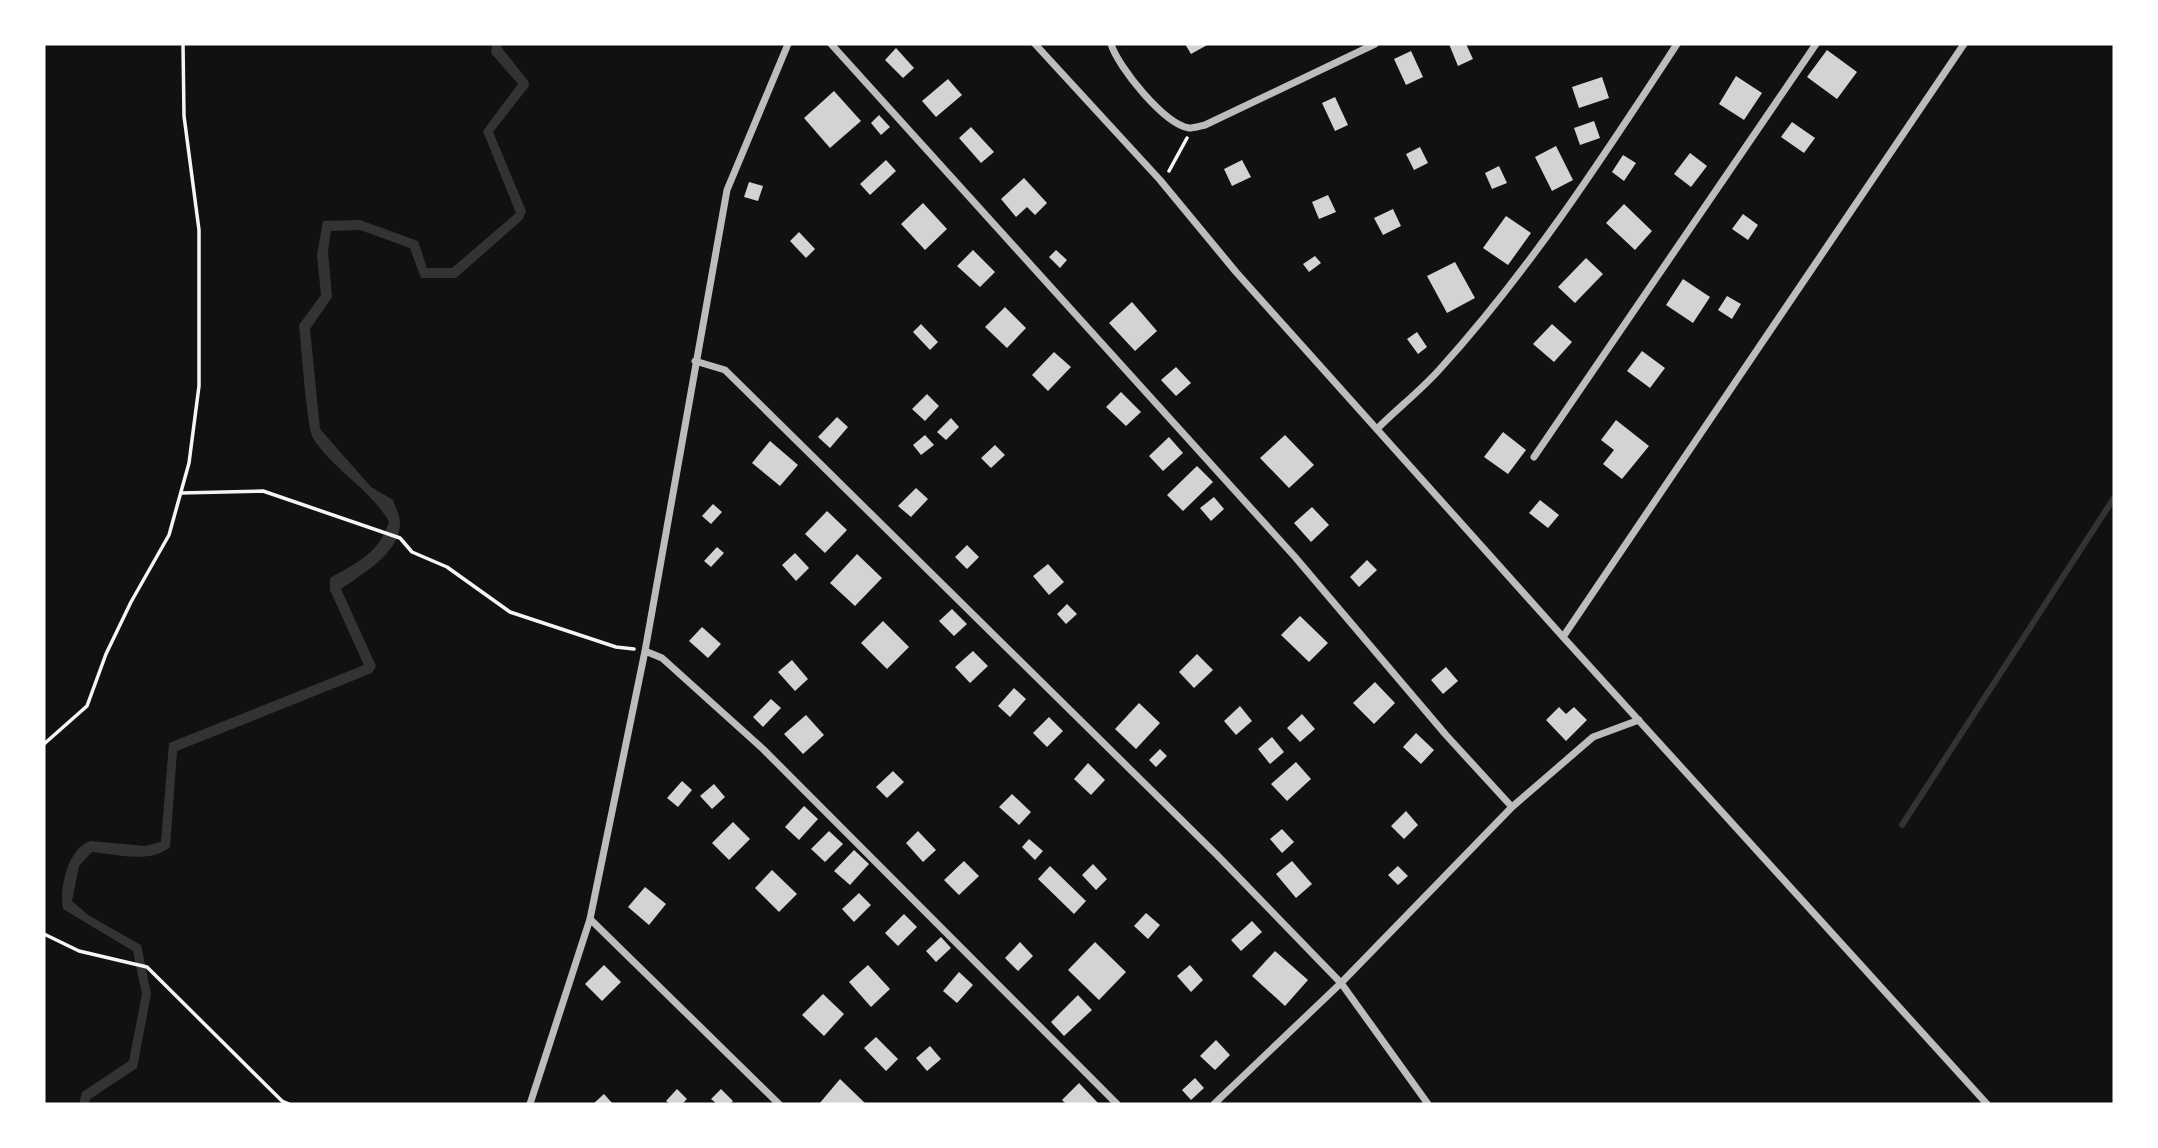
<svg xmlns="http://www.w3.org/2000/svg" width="2158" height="1148" viewBox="0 0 2158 1148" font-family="'Noto Sans',sans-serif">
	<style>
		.water { fill: #333 }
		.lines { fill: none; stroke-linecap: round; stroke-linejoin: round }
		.stream { stroke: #333; stroke-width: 6 }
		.building { fill: #d3d3d3 }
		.path { stroke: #f5f5f5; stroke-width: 3.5 }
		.minor { stroke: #bcbcbc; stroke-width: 7 }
	</style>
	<rect width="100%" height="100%" fill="#111"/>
	<path class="water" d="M492 44H502L501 47 528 81 529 86 493 132 526 211 523 219 456 278H421L410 248 360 230 331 231 328 251 332 297 310 329 320 429 371 487 393 500C395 506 399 514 400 521 401 553 363 573 341 589L376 666 372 673 177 751 170 847C151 864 115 854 92 852L79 866 72 901 88 915 141 945 151 994 137 1068 90 1099 89 1104H79L82 1092 129 1061 142 994 133 951 63 909C59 889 68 847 91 841L145 846 161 842 169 743 364 665 330 590V578C357 563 379 553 389 522 372 490 332 469 313 438 307 428 301 343 299 325L321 295 317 255 323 221 360 220 418 241 427 268H452L516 213 483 131 518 84 491 53Z"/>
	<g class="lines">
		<path class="stream" d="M1902 825 2114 498"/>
	</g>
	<path class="building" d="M1185 44H1209L1191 54Z
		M1449 44H1466L1473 59 1458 66Z
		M896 48 914 68 903 78 885 60Z
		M1827 50 1857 72 1837 99 1807 77Z
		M1411 51 1423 77 1406 85 1394 59Z
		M1736 76 1762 93 1744 120 1719 104Z
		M1602 77 1609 98 1579 108 1572 87Z
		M948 79 962 95 936 117 922 101Z
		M834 91 861 121 830 148 804 118Z
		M1335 97 1348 125 1335 131 1322 103Z
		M879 115 890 127 881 135 871 123Z
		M1594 121 1600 138 1580 145 1574 128Z
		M1792 122 1815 138 1804 153 1781 137Z
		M971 127 994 152 981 163 959 138Z
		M1556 146 1573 180 1552 191 1535 157Z
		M1420 147 1428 163 1414 170 1406 154Z
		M1690 153 1707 166 1691 187 1674 174Z
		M1623 155 1636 163 1624 181 1612 172Z
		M886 160 896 171 870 195 860 184Z
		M1242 160 1251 177 1232 186 1224 169Z
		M1499 166 1507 183 1492 189 1485 173Z
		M1024 178 1047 203 1035 215 1027 207 1016 217 1001 199Z
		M749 182 763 186 758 201 744 197Z
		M1328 195 1336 212 1319 219 1312 202Z
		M923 203 947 229 925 250 901 224Z
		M1624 204 1652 231 1635 250 1606 223Z
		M1393 209 1401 226 1383 235 1374 218Z
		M1743 214 1758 225 1748 240 1732 229Z
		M1506 216 1531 233 1508 265 1483 248Z
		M799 232 815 249 806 258 790 241Z
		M973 250 995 272 980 287 957 266Z
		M1056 250 1067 260 1060 268 1049 257Z
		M1315 256 1321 263 1309 272 1303 264Z
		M1586 258 1603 274 1575 303 1558 287Z
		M1455 262 1475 298 1447 313 1427 276Z
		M1683 279 1710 297 1693 323 1666 305Z
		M1727 296 1741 304 1732 319 1718 310Z
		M1132 302 1157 331 1135 351 1109 323Z
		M1005 307 1026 328 1007 348 985 327Z
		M921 324 938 342 930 350 913 332Z
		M1552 324 1572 342 1554 362 1533 344Z
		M1417 332 1427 347 1418 354 1407 339Z
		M1642 351 1665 368 1650 388 1627 371Z
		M1054 352 1071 367 1048 391 1032 375Z
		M1176 367 1191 383 1176 396 1161 380Z
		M1121 392 1141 412 1126 426 1106 407Z
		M927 394 939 406 925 421 912 409Z
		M837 417 848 427 830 448 818 437Z
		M951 418 959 427 946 440 937 432Z
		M1616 420 1649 446 1622 479 1603 464 1614 450 1601 440Z
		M1503 432 1526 450 1508 474 1484 457Z
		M925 435 934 445 921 455 913 445Z
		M1285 435 1314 465 1289 488 1260 458Z
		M1169 437 1183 453 1163 471 1149 456Z
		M770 441 798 465 780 486 752 463Z
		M995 445 1005 455 991 468 981 458Z
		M1197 466 1213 482 1183 511 1167 495Z
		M916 488 928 499 911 517 898 506Z
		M1214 497 1224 509 1211 521 1200 508Z
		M1540 500 1559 515 1548 528 1529 513Z
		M713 504 722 512 711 524 702 516Z
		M1312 507 1329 525 1311 542 1294 523Z
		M827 511 847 530 825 553 805 534Z
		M967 545 979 557 967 569 955 557Z
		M717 547 724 553 711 567 704 561Z
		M795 553 809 568 796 581 782 565Z
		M857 554 882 578 855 606 830 583Z
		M1367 560 1377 570 1359 587 1350 577Z
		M1048 564 1064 582 1049 595 1033 576Z
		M1067 604 1077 614 1066 624 1057 614Z
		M952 609 967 624 954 636 939 621Z
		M1300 616 1328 643 1309 662 1281 635Z
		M883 621 909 647 887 669 861 643Z
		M702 627 721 644 708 658 689 641Z
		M973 651 988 666 970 683 955 667Z
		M1197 654 1213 670 1194 688 1179 672Z
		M792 660 808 679 795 691 778 672Z
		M1446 667 1458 681 1443 694 1431 680Z
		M1375 682 1395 703 1374 724 1353 703Z
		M1014 688 1026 699 1010 717 998 706Z
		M771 699 781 708 763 727 753 717Z
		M1139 703 1160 723 1136 749 1115 729Z
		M1240 706 1252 721 1236 735 1224 721Z
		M1559 707 1566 714 1574 707 1587 720 1566 741 1546 720Z
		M1302 714 1315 729 1300 742 1287 728Z
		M806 715 824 735 803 754 784 734Z
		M1049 717 1063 731 1047 747 1033 733Z
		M1416 733 1434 750 1421 764 1403 747Z
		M1272 737 1284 752 1270 764 1258 749Z
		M1160 749 1167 756 1156 767 1149 760Z
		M1296 762 1311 779 1287 801 1271 784Z
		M1088 763 1105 780 1091 795 1074 779Z
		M893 771 904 782 887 798 876 787Z
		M682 781 692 790 678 807 667 798Z
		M714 784 725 797 712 809 700 796Z
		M1012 794 1031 812 1019 825 999 807Z
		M804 806 818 819 799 840 785 827Z
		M1406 811 1418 825 1404 839 1391 826Z
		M733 822 750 839 729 860 712 843Z
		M1282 829 1294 842 1282 853 1270 839Z
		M829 831 843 844 825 862 811 849Z
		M918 831 936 850 923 862 906 843Z
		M1029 839 1043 851 1035 860 1022 847Z
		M854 850 869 864 850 885 834 871Z
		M964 861 979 876 959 895 944 880Z
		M1292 861 1312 884 1296 898 1276 874Z
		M1093 864 1107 879 1096 890 1082 875Z
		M1050 866 1086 901 1074 914 1038 879Z
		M1398 866 1408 876 1398 885 1388 875Z
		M772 870 797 894 779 912 755 888Z
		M645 887 666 904 649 925 628 907Z
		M859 893 871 905 854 922 842 909Z
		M1146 913 1160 925 1148 939 1134 926Z
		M904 914 917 927 898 946 885 933Z
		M1252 921 1262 932 1241 951 1231 940Z
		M941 937 951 948 936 962 926 951Z
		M1020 942 1033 956 1018 971 1005 958Z
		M1095 942 1126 972 1099 1000 1068 970Z
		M1275 951 1308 980 1285 1006 1252 976Z
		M604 965 621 982 602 1001 585 984Z
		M868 965 890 989 871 1007 849 982Z
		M1190 965 1203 980 1191 992 1177 976Z
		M959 972 973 985 957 1003 943 991Z
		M823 994 844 1014 824 1036 802 1015Z
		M1078 995 1092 1010 1064 1036 1051 1022Z
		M876 1037 898 1059 886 1071 864 1048Z
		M1216 1040 1230 1055 1215 1070 1200 1056Z
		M930 1046 941 1059 927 1071 916 1058Z
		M1195 1078 1204 1088 1191 1100 1182 1090Z
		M840 1079 866 1104H819Z
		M1079 1083 1098 1103 1097 1104H1066L1062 1100Z
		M677 1089 687 1099 682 1104H670L666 1101Z
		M721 1089 733 1101 730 1104H717L711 1099Z
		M604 1094 613 1104H593Z"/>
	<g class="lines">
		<path class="path" d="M1169 171 1187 138
			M181 493 263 491 400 538 412 552 447 567 510 612 616 647 634 649
			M44 744 87 706 106 654 131 602 169 535 189 463 199 386V230L184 116 183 44
			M44 934 79 951 147 967 282 1101 289 1104"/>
		<path class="minor" d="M831 44 1295 557 1446 735 1512 807
			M1035 44 1160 180 1236 272 1563 637 1987 1104
			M1111 44C1118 67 1164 124 1189 128 1194 128 1200 126 1205 125L1375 44
			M695 361 725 370 1217 855 1341 983 1428 1104
			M1377 429C1397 409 1420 391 1439 370 1530 270 1603 157 1677 44
			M1534 457 1816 44
			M1563 637 1964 44
			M645 651 662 658 763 749 1117 1104
			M590 919 779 1104
			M530 1104 590 919 645 651 727 190 788 44
			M1214 1104 1341 983 1512 807 1593 737 1639 720"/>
	</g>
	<rect width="2158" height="1148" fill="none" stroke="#ffffff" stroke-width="91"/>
</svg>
